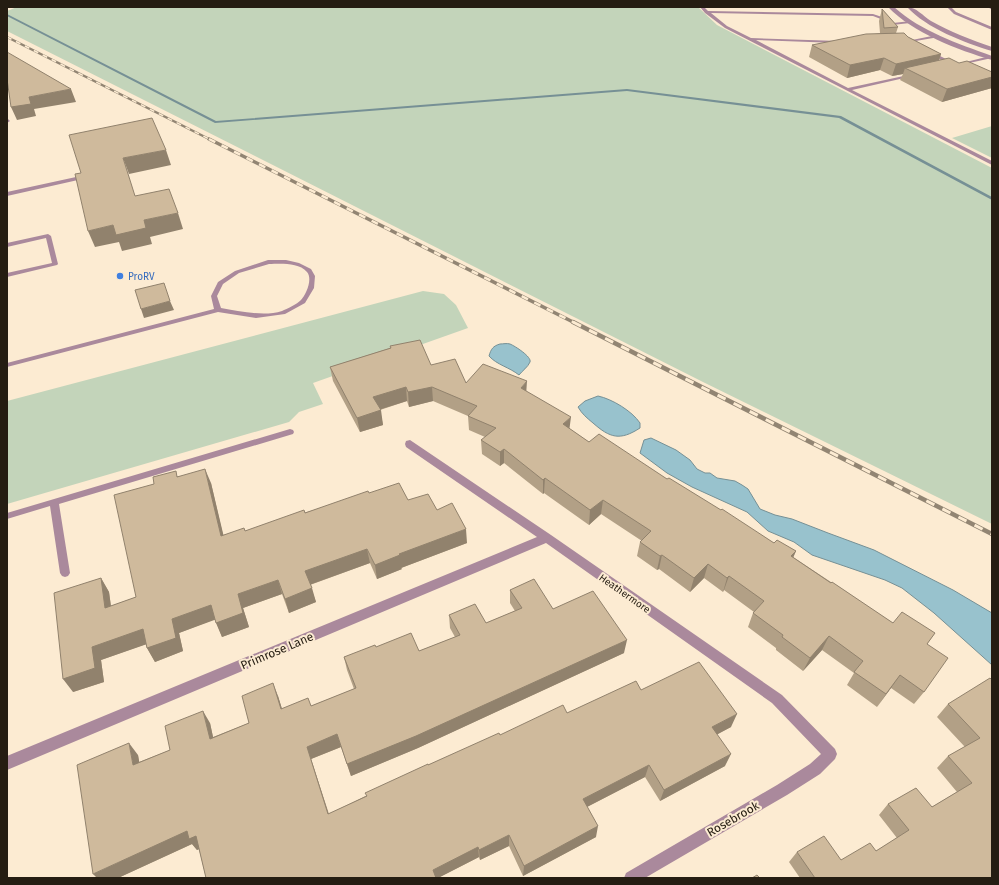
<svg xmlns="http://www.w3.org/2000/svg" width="999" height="885" viewBox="0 0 999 885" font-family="'Fira Sans',sans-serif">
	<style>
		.green { fill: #c3d4ba }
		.water { fill: #98c2cd; stroke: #769095 }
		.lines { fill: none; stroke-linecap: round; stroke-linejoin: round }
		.stream { fill: #769095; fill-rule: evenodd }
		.service { fill: #aa899c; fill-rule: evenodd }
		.minor { fill: #aa899c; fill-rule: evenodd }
		.rail-far2-casing { stroke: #928573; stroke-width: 2.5 }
		.rail-far1-casing { stroke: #928573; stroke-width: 3.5 }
		.rail-casing { stroke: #928573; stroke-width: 4.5 }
		.rail-far2 { stroke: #fcebd2; stroke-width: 1.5; stroke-dasharray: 5; stroke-linecap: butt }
		.rail-far1 { stroke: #fcebd2; stroke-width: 2.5; stroke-dasharray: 7; stroke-linecap: butt }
		.rail { stroke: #fcebd2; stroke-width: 3; stroke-dasharray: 9; stroke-linecap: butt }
		.wall { fill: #b2a086 }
		.shaded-wall { fill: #91826d }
		.building { fill: #cfba9c; stroke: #91826d }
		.shop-dot { fill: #3f7fe0; stroke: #fcebd2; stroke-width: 1.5 }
		.labels { text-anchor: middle; stroke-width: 4; stroke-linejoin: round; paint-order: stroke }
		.shop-label { font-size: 10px; fill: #366cbe; stroke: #fcebd2; text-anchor: start }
		.street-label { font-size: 10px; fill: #251d12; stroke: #fcebd2 }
		.near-street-label { font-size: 12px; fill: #251d12; stroke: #fcebd2 }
	</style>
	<rect width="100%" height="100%" fill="#fcebd2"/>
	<path class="green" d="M17 7H698L717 25 992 168V524L703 382 7 31V11Z
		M992 126V158L952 138Z
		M423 291 444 294 456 305 468 328 313 383 323 404 299 412 289 422 7 504V401Z"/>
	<path class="water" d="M500 344C503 344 507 343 510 344 515 346 532 357 530 362 528 367 522 371 519 375 509 367 497 365 489 356 491 349 493 346 500 344Z
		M598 396C612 399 632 411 640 423V428C620 441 610 438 593 423 587 418 582 414 578 407L585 401Z
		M651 438 676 450 690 460 697 469 705 473H710L717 478 735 481 742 485 748 489 760 509 775 515 792 519 828 533 874 550 953 590 992 613V665L934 613 902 588 885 580 812 555 794 542 768 531 747 512 692 487 667 473 640 453 644 440Z"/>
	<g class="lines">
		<path class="stream" d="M7 14 216 121 627 89 841 116 992 197V200L839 118 627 91 215 123 7 16Z"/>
		<path class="service" d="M700 7H704L708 11 873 14 888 19 893 23 911 21 912 22 910 23 892 25 886 21 873 16 711 13 727 26 751 38 839 41V42L837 43 756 40 848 88 913 74V76L852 90 992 161V165L725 28 705 13Z
			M947 7H951L956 12 992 27V30L954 14Z
			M988 7H992V10Z
			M937 35 939 36V37L904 43 902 42Z
			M928 52H932L956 64 952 65 928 54Z
			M990 56H992V58L960 65 958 64Z
			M7 118 10 121 7 123Z
			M76 177 79 179 78 180 7 196V192Z
			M48 234 51 236 58 264 57 265 7 277V273L52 263 46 238 7 247V243Z
			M286 260 299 263 311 269 315 276 314 288 305 303 285 314 256 318 218 312 7 367V363L214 309 211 296 218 282 235 271 268 260ZM269 264C280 264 298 262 307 272 313 279 306 295 301 300 297 304 287 309 282 311 264 317 239 311 221 308L217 296 223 284 239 273Z
			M290 429 293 430 294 432 293 434 59 504 70 573 68 576 65 577 62 576 60 573 50 506 7 519V513Z"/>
		<path class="minor" d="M888 7H894C922 32 957 43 992 56V60C958 50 913 33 888 7Z
			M907 7C916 7 923 16 931 21 951 32 971 40 992 47V51C965 43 926 28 907 7Z
			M410 440 551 535 782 695 835 749 837 754 835 759 820 774 787 795 645 878H624L626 873 777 785 810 764 821 754 772 703 546 543 7 770V756L537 537 406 447 405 444 406 441Z"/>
		<defs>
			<path id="rail-far2" d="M7 37 211 140"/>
			<path id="rail-far1" d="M209 139 575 323"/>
			<path id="rail" d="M573 322 992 534"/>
		</defs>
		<use href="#rail-far2" class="rail-far2-casing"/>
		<use href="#rail-far1" class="rail-far1-casing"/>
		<use href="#rail" class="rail-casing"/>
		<use href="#rail-far2" class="rail-far2"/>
		<use href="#rail-far1" class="rail-far1"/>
		<use href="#rail" class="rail"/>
	</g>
	<path class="wall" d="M882 9 898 27 896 33 908 37 941 54 939 60 959 63 992 72V88L942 102 900 80 903 74 892 76 880 70 847 78 809 57 812 45 880 33 879 21Z
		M390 346 431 365 466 383 526 392 570 429 589 442 667 479 774 543 796 551 793 557 893 623 935 633 927 644 924 692 914 704 891 688 877 707 847 685 854 673 822 650 803 671 776 650V648L748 627 753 613 754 612 724 590 723 592 704 578 690 592 659 569 657 570 637 556 640 542 642 541 601 514 589 525 544 493 543 494 504 463 500 466 482 454 481 440 485 437 469 430 468 416 433 401 409 407 407 401 380 410 383 425 360 432 333 381 330 367 390 348Z
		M178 476 211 483 223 535 245 531 369 493 408 500 437 510 467 543 401 568 402 569 377 579 370 563 310 585 316 602 289 613 282 594 243 608 249 627 222 637 215 619 179 633 183 651 155 662 147 648 146 644 101 660 104 682 73 692 101 578 109 592 111 606 136 597 154 484Z
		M510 590 553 609 624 653 418 748 351 776 341 747 311 759 329 814 428 765 500 735 567 713 641 690 731 727 717 734 725 766 660 801 645 777 587 807 596 837 523 876 509 846 480 860 479 857 438 878H206L199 849 197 850 192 844 118 878 138 755 139 762 170 750 210 723 213 737 249 723 278 696 282 709 311 706 354 689 347 670 344 657 376 647 419 651 455 637 450 628 449 615 486 623 515 611 510 603Z
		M992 680V878H800L789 862 797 852 841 860 876 851 897 838 879 815 888 804 932 807 957 792 937 768 948 756 965 747 937 717 948 704Z"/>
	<path class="shaded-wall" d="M941 54 937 66 905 68 903 74 892 76 896 64Z
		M884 58 880 70 847 78 850 65Z
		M992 77V88L942 102 947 89Z
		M71 89 76 102 34 109 36 116 17 120 11 107 29 97Z
		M166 150 171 165 129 174 123 158Z
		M178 213 183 229 150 237 152 244 122 251 119 242 95 247 88 231 113 225 144 220Z
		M170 301 174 310 144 318 141 309Z
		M527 381 526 396 521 388Z
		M406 387 407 401 375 411 373 397Z
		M432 387 433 401 409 407 408 392Z
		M381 410 383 425 360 432 357 418Z
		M571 417 569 432 563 424Z
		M504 449V463L500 466V452Z
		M205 469 211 483 227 550 221 536Z
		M545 478 544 493 543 494V480Z
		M603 500 601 514 589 525 590 510Z
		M466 529 467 543 401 568 402 569 377 579 375 565 399 554Z
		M367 549 370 563 309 585 305 571Z
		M796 551 790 565 791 556Z
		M662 555 659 569 657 570 660 556Z
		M708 564 704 578 690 592 694 578Z
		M729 576 724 590 723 592 727 578Z
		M101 578 109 592 113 622 105 608Z
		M278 580 282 594 243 608 249 627 222 637 216 623 238 594Z
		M312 588 316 602 289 613 285 599Z
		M211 605 217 619 179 633 183 651 155 662 147 648 172 619Z
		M143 629 150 643 101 660 104 682 73 692 63 679 92 647Z
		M829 636 822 650 803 671 810 658Z
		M627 640 624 653 418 748 351 776 347 764Z
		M900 675 891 688 877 707 886 694Z
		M273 683 278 696 286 722 281 709Z
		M203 711 210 723 216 751 210 739Z
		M737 714 731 727 707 740 712 727Z
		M337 734 341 747 311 759 332 825 328 814 307 747Z
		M129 743 138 755 142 777 133 765Z
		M731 754 725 766 660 801 664 790Z
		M649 765 645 777 581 810 583 799Z
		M598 826 596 837 523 876 524 866Z
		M187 831 196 836 204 847 197 850 192 844 118 878H97L93 874Z
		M509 835V846L480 860 479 850Z
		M478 847 479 857 438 878H434L433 870Z"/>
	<path class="building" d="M882 9 898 27 884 28Z
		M904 33 908 37 941 54 896 64 884 58 850 65 812 45 866 34Z
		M7 52 71 89 29 97 31 104 11 107 7 79Z
		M949 58 959 63 967 61 992 72V77L947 89 905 68Z
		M152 118 166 150 123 158 135 196 169 189 178 213 144 220 146 228 116 235 113 225 88 231 75 174 81 173 69 135Z
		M164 283 170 301 141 309 135 290Z
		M420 340 431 365 455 359 466 383 483 364 527 381 521 388 571 417 563 424 589 442 599 434 667 479 669 478 721 510 722 509 774 543 777 540 796 551 791 556 831 583 832 582 893 623 902 612 935 633 927 644 948 658 924 692 900 675 886 694 854 672 863 661 829 636 810 658 782 637 783 635 753 613 764 601 729 576 727 578 708 564 694 578 662 555 660 556 640 542 651 531 603 500 590 510 545 478 543 480 504 449 500 452 481 440 496 428 468 416 477 406 432 387 408 392 406 387 373 397 381 410 357 418 330 367 391 348 390 346Z
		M205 469 221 536 244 528 245 531 304 510 305 513 368 491 369 493 399 483 408 500 428 494 437 510 452 503 466 529 399 554 400 555 375 565 367 549 305 571 312 588 285 599 278 580 238 594 243 613 216 623 211 605 172 619 176 638 147 648 143 629 92 647 95 668 63 679 54 593 101 578 105 608 136 597 114 495 154 484 153 477 176 471 177 477Z
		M534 579 553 609 593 591 627 640 416 736 347 764 337 734 307 747 328 814 367 796 365 793 428 764V765L499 733 500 735 563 705 567 713 636 681 641 690 699 662 737 714 712 727 731 754 664 790 649 765 583 799 598 826 524 866 509 835 479 850 478 847 433 870 436 878H206L196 836 189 839 187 831 93 874 77 765 129 743 133 765 170 750 165 726 203 711 210 739 249 723 242 696 273 683 281 709 308 698 311 706 356 688 344 657 375 645 376 647 411 633 419 651 460 635 449 615 475 604 486 623 522 608 510 590Z
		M990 678 992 680V878H815L797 852 824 836 841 860 870 843 876 851 909 830 888 804 916 788 932 807 972 783 948 756 980 738 948 704Z
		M757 875 760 878H752Z"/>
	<circle class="shop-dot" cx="120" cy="276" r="4"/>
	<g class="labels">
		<g class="shop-label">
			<text x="128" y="280">ProRV</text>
		</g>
		<g class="street-label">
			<text transform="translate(625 593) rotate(35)" y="4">Heathermore</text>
		</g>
		<g class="near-street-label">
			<text transform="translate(277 651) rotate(-23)" y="4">Primrose Lane</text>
			<text transform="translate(733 819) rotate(-30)" y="4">Rosebrook</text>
		</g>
	</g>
	<rect width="999" height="885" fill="none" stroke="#251d12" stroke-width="16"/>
</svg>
